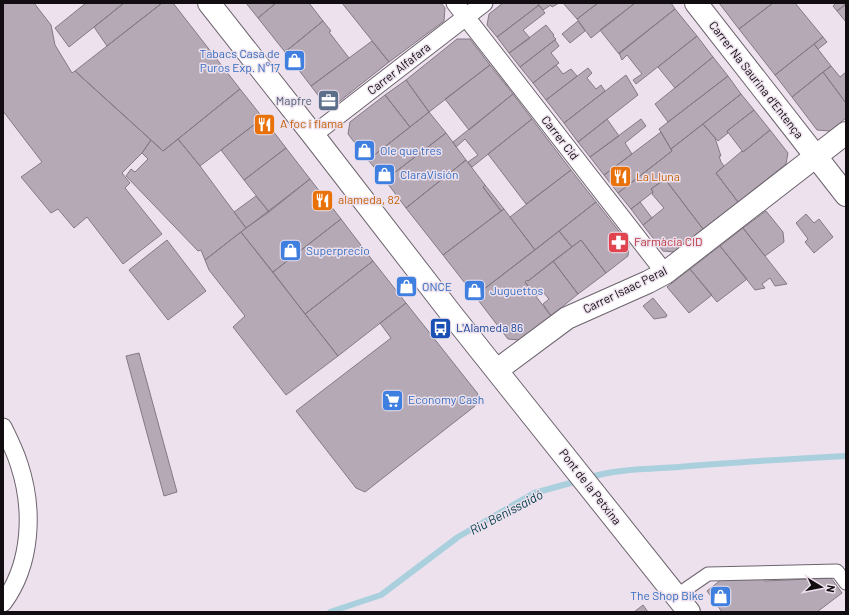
<svg xmlns="http://www.w3.org/2000/svg" width="849" height="615" viewBox="0 0 849 615" font-family="Barlow,sans-serif">
	<style>
		.lines { fill: none; stroke-linecap: round; stroke-linejoin: round }
		.stream { stroke: #aad0dd; stroke-width: 6 }
		.building { fill: #b4a9b5; stroke: #847a84 }
		.pedestrian-casing { stroke: #6d646e; stroke-width: 15 }
		.minor-casing { stroke: #6d646e; stroke-width: 19 }
		.tertiary-casing { stroke: #6d646e; stroke-width: 24 }
		.primary-casing { stroke: #6d646e; stroke-width: 24 }
		.pedestrian { stroke: #fff; stroke-width: 13 }
		.minor { stroke: #fff; stroke-width: 17 }
		.tertiary { stroke: #fff; stroke-width: 22 }
		.primary { stroke: #fff; stroke-width: 22 }
		.labels { text-anchor: middle; stroke-width: 3; stroke-linejoin: round; paint-order: stroke }
		.shop-label { font-size: 12px; fill: #366cbe; stroke: #ece1ed; text-anchor: start }
		.street-label { font-size: 12px; fill: #110d11; stroke: #ece1ed }
		.service-label { font-size: 12px; fill: #4e5e75; stroke: #ece1ed; text-anchor: end }
		.food-label { font-size: 12px; fill: #c56008; stroke: #ece1ed; text-anchor: start }
		.health-label { font-size: 12px; fill: #be3a42; stroke: #ece1ed; text-anchor: start }
		.transit-label { font-size: 12px; fill: #164399; stroke: #ece1ed; text-anchor: start }
		.water-label { font-size: 13px; font-style: italic; fill: #033c4b; stroke: #ece1ed }
	</style>
	<rect width="100%" height="100%" fill="#ece1ed"/>
	<g class="lines">
		<path class="stream" d="M587 478C616 469 648 469 678 467 734 462 790 459 846 456
			M330 612 381 595 458 537 534 493 578 481"/>
	</g>
	<path class="building" d="M3 3H34L51 25 55 45 72 73 75 71 151 140 142 153 122 173 130 183 125 188 162 234 123 264 87 217 74 228 58 209 51 213 21 177 42 162 3 111Z
		M86 3H124L69 47 55 28Z
		M124 3H162L107 46 94 27Z
		M162 3H173L240 89 163 151 75 71Z
		M246 3H276L258 18Z
		M276 3H309L323 21 285 52 258 18Z
		M342 3H441L445 8 444 21 389 62Z
		M503 3H537L539 5 497 37 487 25 489 14Z
		M537 3H559L552 7 551 5 543 10Z
		M563 3H598L577 19Z
		M598 3H635L591 38 577 19Z
		M635 3H671L675 9 619 54 600 30Z
		M719 3H773L739 29Z
		M773 3H795L823 37 775 75 739 29Z
		M836 3H846V4L837 11 833 6Z
		M846 4V22L837 11Z
		M539 5 545 13 523 30 530 38 509 53 497 37Z
		M675 9 697 36 636 84 633 80 642 74 627 55 622 60 619 53Z
		M323 21 331 31 329 32 349 58 311 86 285 52Z
		M578 21 585 31 570 43 562 34Z
		M546 25 554 35 553 36 556 39 520 67 509 53Z
		M697 36 713 57 675 88 658 67Z
		M823 37 827 42 818 49 814 44Z
		M457 39H470L490 65 429 112 406 80Z
		M555 40 559 46 551 53 559 63 533 83 520 67Z
		M372 41 389 62 336 104 324 103 311 86Z
		M814 44 831 66 792 97 775 75Z
		M713 57 728 76 668 122 655 104Z
		M490 65 513 94 469 130 445 99Z
		M556 65 563 74 571 69 577 76 546 100 533 83Z
		M831 66 840 77 846 72V103L823 72Z
		M588 68 592 73 587 78 596 89 601 85 605 91 564 123 546 100Z
		M823 72 846 103V118L830 131 817 130 792 97Z
		M626 75 638 95 578 142 564 123Z
		M728 76 741 94 671 149 659 129Z
		M406 80 429 112 410 127 385 95Z
		M240 89 263 118 200 166 178 139Z
		M513 94 532 119 472 167 468 162 478 155 465 139 456 147 453 142Z
		M741 94 754 110 727 131 728 133 718 141 703 124Z
		M385 95 410 127 368 160 348 134 350 122Z
		M754 110 770 130 743 152 727 131Z
		M429 112 446 133 385 180 368 160Z
		M263 118 286 148 244 180 221 150Z
		M532 119 571 170 526 204 488 154Z
		M607 119 619 136 590 157 578 142Z
		M641 119 646 126 625 143 632 154 604 175 590 157Z
		M703 124 715 138 721 156H719L721 162 724 166 716 173 738 202 703 229 665 179 651 189 653 192 631 209 618 193 672 151 671 149Z
		M770 130 788 153 786 164 738 202 716 173 742 151 743 152Z
		M661 132 672 151 618 193 604 175Z
		M446 133 466 160 406 208 385 180Z
		M178 139 200 166 246 228 205 260 201 250 198 251 126 176 131 169 135 172 148 159 142 153 151 140 163 151Z
		M286 148 310 179 269 212 244 180Z
		M466 160 485 185 483 187 501 211 443 255 406 208Z
		M571 170 596 202 535 250 510 217Z
		M310 179 341 219 273 272 241 232Z
		M665 179 703 229 674 252 663 251 643 225 664 208 652 194 653 192 651 189Z
		M485 185 504 209 501 211 483 187Z
		M256 196 269 212 246 228 234 212Z
		M596 202 629 244 628 256 606 273 581 240 572 247 559 231Z
		M640 202 652 218 643 225 631 209Z
		M504 209 535 250 475 296 443 255Z
		M766 211 783 232 784 242 765 256 743 228Z
		M806 214 814 223 819 219 833 237 814 253 805 242 808 239 796 223Z
		M341 219 373 261 305 314 273 272Z
		M743 228 787 284 775 286 770 278 762 284 765 288 755 290 720 246Z
		M559 231 572 247 528 281 527 280 525 282 551 316 520 340 508 339 475 296Z
		M241 232 338 356 286 395 233 327 245 316 209 270 205 260Z
		M167 240 206 291 168 320 129 270Z
		M581 240 606 273 578 294 553 261Z
		M720 246 747 279 717 302 690 269Z
		M373 261 406 303 338 356 305 314Z
		M553 261 578 294 551 316 543 304 549 299 543 292 537 296 525 282 527 280 528 281Z
		M690 269 712 295 689 313 667 287Z
		M653 298 667 315 666 317 654 319 643 306Z
		M406 303 478 394 475 406 365 492 356 488 296 411 391 338 380 323Z
		M139 353 177 492 164 496 126 356Z
		M763 578 765 581 831 578 842 593 817 612H722L707 591 722 579Z
		M643 605 648 612H634Z"/>
	<g class="lines">
		<defs>
			<path id="pedestrian" d="M676 596 708 574 837 571 846 583"/>
			<path id="minor" d="M455 3 665 273
				M313 135 484 3
				M3 427C9 439 15 451 19 464 34 509 32 564 3 603"/>
			<path id="tertiary" d="M497 370 567 318 648 282 665 273 846 133"/>
			<path id="primary" d="M209 3 313 135 453 316 689 612
				M696 3 846 195"/>
		</defs>
		<use href="#pedestrian" class="pedestrian-casing"/>
		<use href="#minor" class="minor-casing"/>
		<use href="#tertiary" class="tertiary-casing"/>
		<use href="#primary" class="primary-casing"/>
		<use href="#pedestrian" class="pedestrian"/>
		<use href="#minor" class="minor"/>
		<use href="#tertiary" class="tertiary"/>
		<use href="#primary" class="primary"/>
	</g>
	<defs>
		<symbol id="shop-square" viewBox="-11 -11 22 22"><rect x="-9" y="-9" width="18" height="18" rx="4" fill="#3f7fe0" stroke="#ece1ed"/><path d="M-5-2.5h2.3a2.7 3.5 0 0 1 5.4 0H5L5.5 6h-11ZM-1.5-2.5h3a1.5 2.3 0 0 0-3 0Z" fill="#fff"/></symbol>
		<symbol id="office-square" viewBox="-11 -11 22 22"><rect x="-9" y="-9" width="18" height="18" rx="4" fill="#5c6f8a" stroke="#ece1ed"/><path d="M-6-3h4V-5.5h4V-3h4V5H-6ZM-1-4.5V-3h2v-1.5ZM-6 0V1H6V0Z" fill="#fff"/></symbol>
		<symbol id="restaurant-square" viewBox="-11 -11 22 22"><rect x="-9" y="-9" width="18" height="18" rx="4" fill="#e8710a" stroke="#ece1ed"/><path d="M-5-6h1v4h1v-4h1v4h1v-4h1v5L-1.5 .5V6h-2V.5L-5-1ZM5-6V6H3V1.5H1.5Q1.5-4 5-6Z" fill="#fff"/></symbol>
		<symbol id="pharmacy-square" viewBox="-11 -11 22 22"><rect x="-9" y="-9" width="18" height="18" rx="4" fill="#e0444e" stroke="#ece1ed"/><path d="M-2-6h4v4h4v4h-4v4h-4v-4h-4v-4h4Z" fill="#fff"/></symbol>
		<symbol id="bus-square" viewBox="-11 -11 22 22"><rect x="-9" y="-9" width="18" height="18" rx="4" fill="#1a4fb4" stroke="#ece1ed"/><path d="M-5-6H5V4H4V6H2V4H-2V6H-4V4H-5ZM-3.5-4V0h7V-4ZM-3.5 1.2v1.5H-2V1.2ZM2 1.2v1.5H3.5V1.2Z" fill="#fff"/></symbol>
		<symbol id="supermarket-square" viewBox="-11 -11 22 22"><rect x="-9" y="-9" width="18" height="18" rx="4" fill="#3f7fe0" stroke="#ece1ed"/><path d="M-6-5.5h2.5l.6 2H6L4.5 2H-2.5L-4.4-4H-6ZM-1.5 3.2a1.3 1.3 0 1 0 .1 0ZM3 3.2a1.3 1.3 0 1 0 .1 0Z" fill="#fff"/></symbol>
	</defs>
	<g fill-rule="evenodd">
		<use href="#shop-square" x="282" y="48" width="25" height="25"/>
		<use href="#office-square" x="316" y="88" width="25" height="25"/>
		<use href="#restaurant-square" x="252" y="112" width="25" height="25"/>
		<use href="#shop-square" x="352" y="138" width="25" height="25"/>
		<use href="#shop-square" x="372" y="162" width="25" height="25"/>
		<use href="#restaurant-square" x="608" y="164" width="25" height="25"/>
		<use href="#restaurant-square" x="310" y="188" width="25" height="25"/>
		<use href="#pharmacy-square" x="606" y="230" width="25" height="25"/>
		<use href="#shop-square" x="278" y="238" width="25" height="25"/>
		<use href="#shop-square" x="394" y="274" width="25" height="25"/>
		<use href="#shop-square" x="462" y="278" width="25" height="25"/>
		<use href="#bus-square" x="428" y="316" width="25" height="25"/>
		<use href="#supermarket-square" x="380" y="388" width="25" height="25"/>
		<use href="#shop-square" x="708" y="584" width="25" height="25"/>
	</g>
	<g class="labels">
		<g class="shop-label">
			<text x="280" y="58" text-anchor="end">Tabacs Casa de<tspan x="280" dy="14">Puros Exp. N°17</tspan></text>
			<text x="380" y="155">Ole que tres</text>
			<text x="400" y="179">ClaraVisión</text>
			<text x="306" y="255">Superprecio</text>
			<text x="422" y="291">ONCE</text>
			<text x="490" y="295">Juguettos</text>
			<text x="408" y="404">Economy Cash</text>
			<text x="704" y="600" text-anchor="end">The Shop Bike</text>
		</g>
		<g class="street-label">
			<text transform="translate(399 69) rotate(-38)" y="4">Carrer Alfafara</text>
			<text transform="translate(756 80) rotate(52)" y="4">Carrer Na Saurina d'Entença</text>
			<text transform="translate(560 138) rotate(52)" y="4">Carrer Cid</text>
			<text transform="translate(625 290) rotate(-26)" y="4">Carrer Isaac Peral</text>
			<text transform="translate(590 487) rotate(52)" y="4">Pont de la Petxina</text>
		</g>
		<g class="service-label">
			<text x="312" y="105">Mapfre</text>
		</g>
		<g class="food-label">
			<text x="280" y="128">A foc i flama</text>
			<text x="636" y="181">La Lluna</text>
			<text x="338" y="204">alameda, 82</text>
		</g>
		<g class="health-label">
			<text x="634" y="246">Farmàcia CID</text>
		</g>
		<g class="transit-label">
			<text x="456" y="332">L'Alameda 86</text>
		</g>
		<g class="water-label">
			<text transform="translate(506 512) rotate(-28)" y="5">Riu Benissaidó</text>
		</g>
	</g>
	<rect width="849" height="615" fill="none" stroke="#110d11" stroke-width="8"/>
	<g transform="translate(821 587) rotate(100)" stroke="#ece1ed" stroke-width="3" paint-order="stroke">
	<path d="M0-3L7 15L0 10L-7 15Z" fill="#110d11"/>
	<text y="-6" font-size="11" font-weight="bold" text-anchor="middle" fill="#110d11">N</text>
	</g>
</svg>
